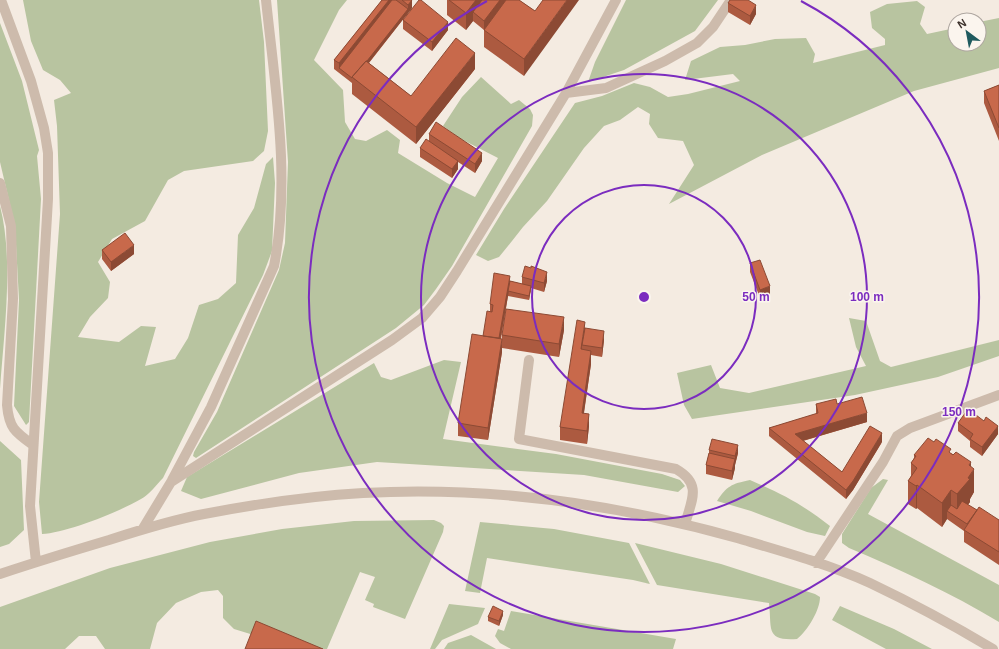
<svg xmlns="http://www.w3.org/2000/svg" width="999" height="649" viewBox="0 0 999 649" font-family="Helvetica,sans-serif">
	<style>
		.green { fill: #b8c4a0 }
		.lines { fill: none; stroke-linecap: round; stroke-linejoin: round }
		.minor { stroke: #cdbbac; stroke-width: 10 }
		.wall { fill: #ac5a40 }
		.shaded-wall { fill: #8c4a34 }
		.building { fill: #c8694b; stroke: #8c4a34 }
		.ring { fill: none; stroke: #7b2cbf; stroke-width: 2 }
		.centre { fill: #7b2cbf; stroke: #fbf5ee; stroke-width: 2 }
		.ring-label { font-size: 12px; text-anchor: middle; font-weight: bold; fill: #7b2cbf; stroke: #fbf5ee; stroke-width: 3; stroke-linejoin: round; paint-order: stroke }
	</style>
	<rect width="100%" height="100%" fill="#f4ebe1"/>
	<path class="green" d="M23 0H259L264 42 268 131 264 151 253 161 184 171 168 180 145 221 112 239 98 262 110 282 108 298 90 317 78 337 119 342 141 326 156 327 145 366 175 359 188 338 199 305 218 299 236 283 238 235 254 208 266 164 273 157 275 183 272 251 263 275 163 478C156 485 149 495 141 499 119 512 66 533 42 534L39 502 60 214 57 126 54 100 71 93 60 80 43 70 31 41Z
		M277 0H347L339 10 314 60 343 90 345 122 355 139 366 141 387 130 400 140 398 153 447 183 475 197 498 158 461 139 443 126 462 97 481 77 511 104 519 100 530 109 533 115 532 126 452 266 436 289 424 305 396 328 196 458 193 456 194 452 217 412 279 270 285 243 288 162Z
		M626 0H718L695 31 624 70 588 82 595 62Z
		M917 1 925 7 920 24 927 34 955 28V44H979V22L999 18V68L914 91 762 155 669 204 694 165 683 141 658 138 649 124 650 114 638 107 620 120 604 126 584 148 547 201 523 227 512 241 499 257 488 261 476 255 504 209 575 103 602 96 634 83 650 87 668 97 688 94 740 81 733 74 685 80 691 61 720 47 745 45 775 39 806 38 815 54 813 63 885 45V39L872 28 870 12 887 4Z
		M0 23 22 81 39 150 37 156 41 199 29 422 26 425 14 406 19 300 15 226 0 162Z
		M0 206C14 260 4 332 0 389Z
		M849 318 866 321 880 361 891 367 999 340V356L938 377 855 395 692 419 684 405 677 373 711 365 720 388 749 393 866 366 856 347Z
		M444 360 461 362 443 439 556 454 662 474 680 480 685 486 678 492 584 475 377 462 299 473 201 499 181 491 187 477 374 363 381 377 391 380Z
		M0 422V441L21 460 24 530 9 544 0 547Z
		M883 479 888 480 868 514 999 585V622C951 593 901 570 849 548L842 543V534L871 488Z
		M750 480C782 494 802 504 830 526L825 536 807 532 751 511 717 501C727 486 731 484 750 480Z
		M434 520 441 523 444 526 443 532 405 619 373 607 374 604 365 600 375 577 360 572 327 649H287L257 636 234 629 223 618V596L218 590 201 592 176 603 157 623 150 649H105L96 636H79L65 649H0V607L110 568 210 542 282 529 354 521Z
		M480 522 554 529 629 543 650 584 633 580 487 558 480 593 465 591Z
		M635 543 721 564 815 594 820 597C820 610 808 630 797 639 765 641 772 629 769 603L657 585Z
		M449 604 485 608 478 624 442 640 435 649H430Z
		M840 606 894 629 932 649H886L832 620Z
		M511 611 676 639 673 649H511L500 643 495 636 498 629 504 631Z
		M471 635 496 649H444L448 643Z"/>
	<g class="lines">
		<path class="minor" d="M1 0 31 81 44 128 48 153V199L30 506 36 562
			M566 93 606 88 665 61 697 43 713 27 731 0
			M0 183 11 226 13 299 7 405C9 428 15 432 33 445
			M529 360 519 439 676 469C702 484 692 499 685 524
			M172 480 211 407 274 266C291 179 275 87 266 0
			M142 530 171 482 392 340 422 318 440 297 457 271 566 93 616 0
			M816 563 883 462 897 436 910 428 999 395
			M0 574C36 562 72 551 109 540 140 530 172 520 204 514 256 504 310 496 363 493 489 486 616 504 737 538 781 551 828 564 870 583 912 603 953 625 993 649"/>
	</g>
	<path class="wall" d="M382 0H412V8L369 63 411 96 475 69 416 144 352 94V83L334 69V60Z
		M447 0H519L535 11 524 76 484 47V30L506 0 484 30 473 21 466 30 447 15Z
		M728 3 756 14 750 25 728 12Z
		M403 20 448 30 432 51 403 29Z
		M999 85V141L984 103V91Z
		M429 134 482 161 475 173 458 162V169L452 178 420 157V148L429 141Z
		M102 250 134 254 111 271 102 259Z
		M750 263 770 294 760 298 750 272Z
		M522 277 547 281 544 292 531 288 529 300 508 296 501 339 502 352 488 440 458 436V423L490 312V304L510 281 522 284Z
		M585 328 604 340 602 357 591 355V364L584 413 589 426 587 444 560 440V427Z
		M564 330 559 357 502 348V335Z
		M816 404H837L867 422 803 441 842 472 882 442 853 490 846 499 769 436V428L816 414Z
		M984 421 998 434 982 456 970 447V441L958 431V423Z
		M709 450 738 453 735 465V468L732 480 706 474V465L709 453Z
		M951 453 971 466 974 492 970 499V502L968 505 977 510 999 520V565L964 542V531L947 519 942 527 917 508 916 509 908 504V481L911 476V463L914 458V455Z
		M503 615 499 626 488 621V617Z"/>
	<path class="shaded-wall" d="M389 0H394L339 68V63Z
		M412 0V8L355 80 353 78 408 9V5Z
		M476 0H489L473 12V21L466 30V13Z
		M500 0H506L484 30V21Z
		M567 0H579L524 76V59Z
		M756 5V14L750 25V16Z
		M448 22V30L432 51V42Z
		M475 53V69L416 144V127Z
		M482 153V161L475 173V164Z
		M458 161V169L452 178V169Z
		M134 245V254L111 271V262Z
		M547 272V281L544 292V283Z
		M510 276V285L498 351V342Z
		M531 286V290L529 300V296Z
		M770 286V294L760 298V290Z
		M564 317V330L559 357V344Z
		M585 322V335L582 345V353L581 349Z
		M604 331V340L602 357V348Z
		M502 339V352L488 440V428Z
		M591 351V364L582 425V413Z
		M867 413V422L795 443V434Z
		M589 414V426L587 444V431Z
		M998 426V434L982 456V447Z
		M882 433V442L853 490 846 499V490Z
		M738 445V453L735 465V456Z
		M735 459V468L732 480V471Z
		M971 462V474L974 469V492L970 499V502L957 518V494L968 478 969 465Z
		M917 485V508L916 509V486Z
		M951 490V513L947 511V519L942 527V503Z
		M503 611V615L499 626V621Z"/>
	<path class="building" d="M382 0H389L339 63 334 60Z
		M392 0H396L408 9 367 61H366L352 77V78L339 68Z
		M402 0H412L408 5Z
		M419 0H421L448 22 432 42 403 20Z
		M449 0H476L466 13Z
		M482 0H500L484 21 473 12Z
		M506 0H519L535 11 543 0H567L524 59 484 30Z
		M730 0H748L756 5 750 16 728 3Z
		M456 38 475 53 416 127 352 77 366 61 411 96Z
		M999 85V128L984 91Z
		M436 122 482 153 475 164 429 134Z
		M426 139 458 161 452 169 420 148Z
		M125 233 134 245 111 262 102 250Z
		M760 260 770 286 760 290 750 263Z
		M525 266 531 268V266L547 272 544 283 522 277Z
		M494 273 510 276 499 338 483 336 487 311 492 312 493 305 490 304Z
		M510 281 531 286 529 296 508 291Z
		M506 309 564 317 559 344 502 335Z
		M577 320 585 322 581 349 591 351 582 413 589 414 587 431 560 427Z
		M585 328 604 331 602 348 582 345Z
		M472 334 502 339 488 428 458 423Z
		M862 397 867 413 795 434 842 472 870 426 882 433 853 481 846 490 769 428 818 413 816 404 836 399 837 404Z
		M968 409 984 421 986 417 998 426 982 447 970 439 973 434 958 423Z
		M928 438 934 442 936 439 951 449 949 452 953 455 956 452 971 462 969 465 974 469 968 478 970 479 957 494 951 490 942 503 917 485 916 486 908 481 917 468 911 463 916 456 914 455Z
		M712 439 738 445 735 456 709 450Z
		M709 453 735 459 732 471 706 465Z
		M962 501 977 510 967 524 947 511 951 505 957 509Z
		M979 507 999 520V552L964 530Z
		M493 606 503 611 499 621 488 617Z
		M256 621 323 649H245Z"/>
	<g class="ring">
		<circle cx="644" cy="297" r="112"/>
		<circle cx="644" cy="297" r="223"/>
		<path d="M801 1A335 335 0 1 1 487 1"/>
	</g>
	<circle cx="644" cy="297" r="6" class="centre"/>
	<g class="ring-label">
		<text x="756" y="301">50 m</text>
		<text x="867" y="301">100 m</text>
		<text x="959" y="416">150 m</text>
	</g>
	<g transform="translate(967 32) rotate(328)"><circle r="19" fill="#fbf5ee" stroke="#aea6a0"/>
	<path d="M0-3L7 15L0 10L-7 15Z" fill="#1f5a5e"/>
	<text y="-6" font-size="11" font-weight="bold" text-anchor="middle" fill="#3b302b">N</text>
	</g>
</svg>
